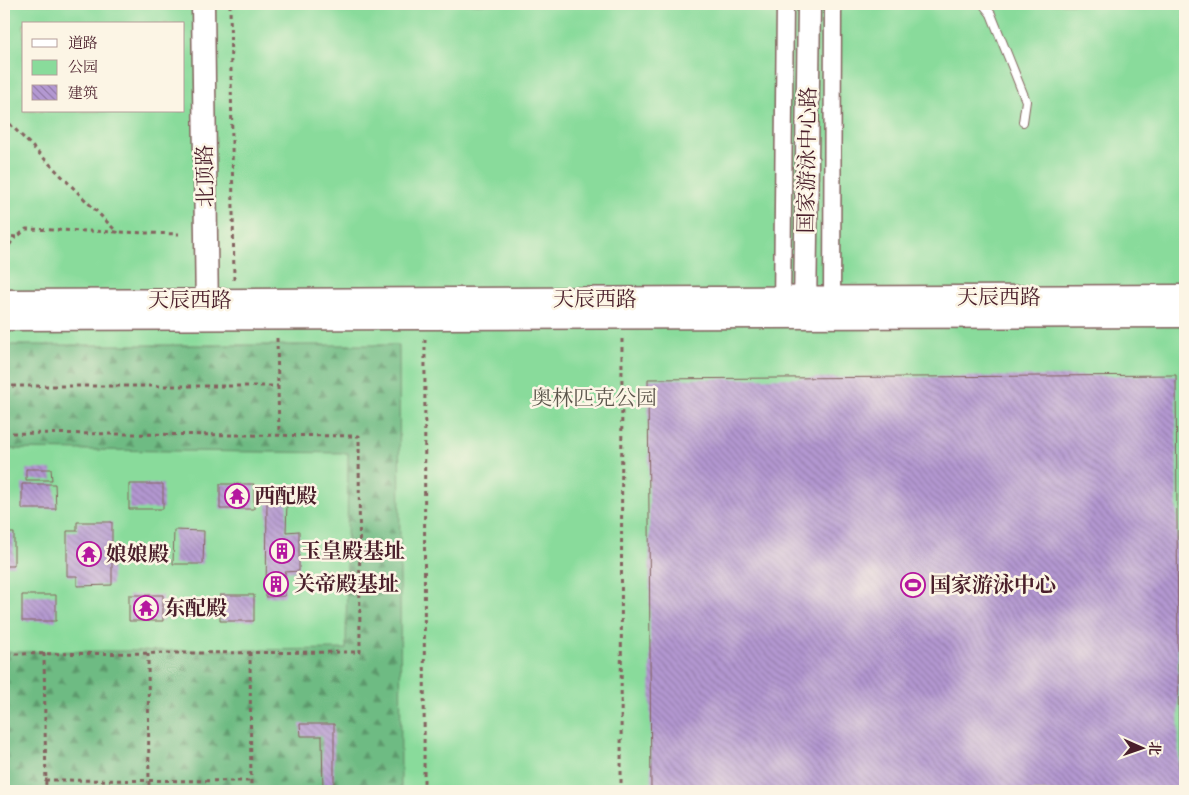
<svg xmlns="http://www.w3.org/2000/svg" width="1189" height="795" viewBox="0 0 1189 795" font-family="'Sorts Mill Goudy','Noto Serif SC',serif">
	<style>
		.green { fill: #89db9b; stroke: #6a7d63; fill-rule: evenodd }
		.forest { fill: url(#forest-firs); stroke: #5c6d57 }
		.building { fill: url(#building-back-hatch) }
		.lines { fill: none; stroke-linecap: round; stroke-linejoin: round }
		.lane-casing { stroke: #84625e; stroke-width: 10 }
		.street-casing { stroke: #84625e; stroke-width: 19 }
		.secondary-casing { stroke: #84625e; stroke-width: 25 }
		.path { stroke: #84625e; stroke-width: 3; stroke-dasharray: 4 4; stroke-linecap: butt }
		.lane { stroke: #fff; stroke-width: 8 }
		.street { stroke: #fff; stroke-width: 16 }
		.secondary { stroke: #fff; stroke-width: 22 }
		.labels { text-anchor: middle; stroke-width: 5; stroke-linejoin: round; paint-order: stroke }
		.street-label { font-size: 21px; fill: #4a1f2b; stroke: #fcf5e5 }
		.park-label { font-size: 21px; fill: #5d574d; stroke: #fcf5e5 }
		.poi-label { font-size: 21px; font-weight: bold; fill: #4a1f2b; stroke: #fcf5e5; text-anchor: start }
	</style>
	<defs>
		<pattern id="forest-firs" width="22" height="20" patternUnits="userSpaceOnUse" patternTransform="scale(1.25)"><rect width="22" height="20" fill="#6ebb83"/><path d="M5 1l3.5 6h-7zM16 11l3.5 6h-7z" fill="#5c976b"/></pattern>
		<pattern id="building-back-hatch" width="6" height="6" patternUnits="userSpaceOnUse" patternTransform="scale(1.25)"><rect width="6" height="6" fill="#b398d1"/><path d="M-1 5l2 2M0 0l6 6M5-1l2 2" fill="none" stroke="#947baa"/></pattern>
	</defs>
	<rect width="100%" height="100%" fill="#fcf5e5"/>
	<filter id="ink" filterUnits="userSpaceOnUse"><feTurbulence type="fractalNoise" baseFrequency=".02" numOctaves="2"/><feDisplacementMap in="SourceGraphic" scale="10" xChannelSelector="R" yChannelSelector="G"/><feConvolveMatrix kernelMatrix="1 2 1 2 8 2 1 2 1" color-interpolation-filters="sRGB"/></filter>
	<filter id="wash" filterUnits="userSpaceOnUse"><feTurbulence type="fractalNoise" baseFrequency=".0096" numOctaves="4" result="noise"/><feDisplacementMap in="SourceGraphic" scale="20" xChannelSelector="R" yChannelSelector="G"/><feGaussianBlur stdDeviation="1.12" result="paint"/><feColorMatrix in="noise" values="0 0 0 0 0 0 0 0 0 0 0 0 0 0 0 0 0 1.4 0 .05"/><feComposite in="paint" operator="in"/></filter>
	<g filter="url(#wash)">
		<rect width="100%" height="100%" fill="#f1dfbe"/>
		<path class="green" d="M4 4H1185V791H4ZM24 24H184V111H24Z"/>
		<path class="forest" d="M4 345H399L401 791H4V652L346 649 348 453 4 449Z"/>
		<g id="blocks">
			<path class="building" d="M1176 375 1179 791H651L648 379Z
				M26 469H51L52 480H26Z
				M22 484H55L56 509H22Z
				M129 484H163V509H129Z
				M220 484H254V509H220Z
				M267 502 287 503 286 532 299 531V571L285 572V596L266 597Z
				M77 522H112V585L77 586V576H67V531H77Z
				M174 530 204 531 203 564H173Z
				M4 533H14V566H4Z
				M22 595H56V621H22Z
				M129 595H163V621H129Z
				M220 595H254V621H220Z
				M300 724H334V791H323L322 736H301Z"/>
		</g>
	</g>
	<g filter="url(#ink)">
		<use href="#blocks" fill-opacity="0" stroke="#84625e" stroke-width="1"/>
		<g class="lines">
			<defs>
				<path id="lane" d="M983 4 991 14 1026 101 1023 122"/>
				<path id="street" d="M832 307 833 4
					M782 309 785 4"/>
				<path id="secondary" d="M203 4 207 315
					M4 301 1185 296
					M805 313 809 4
					M4 319 1185 316"/>
			</defs>
			<use href="#lane" class="lane-casing"/>
			<use href="#street" class="street-casing"/>
			<use href="#secondary" class="secondary-casing"/>
			<path class="path" d="M230 4 234 280
				M4 118 118 233
				M4 236 17 237 26 229 179 234
				M4 251 16 237
				M277 338 279 435
				M4 386H278
				M4 433 359 436 360 652 4 654
				M250 652 251 791
				M44 653 46 791
				M148 653 149 791
				M45 780 251 781
				M424 791 425 338
				M621 791 622 337"/>
			<use href="#lane" class="lane"/>
			<use href="#street" class="street"/>
			<use href="#secondary" class="secondary"/>
		</g>
	</g>
	<defs>
		<symbol id="temple-ring" viewBox="-11 -11 22 22"><circle r="9.5" fill="#fcf5e5" stroke="#b5179e" stroke-width="1.5"/><path d="M0-6L5-2H3V0L6.5 2.5H4V6H1.5V3h-3V6H-4V2.5H-6.5L-3 0V-2H-5Z" fill="#b5179e"/></symbol>
		<symbol id="building-ring" viewBox="-11 -11 22 22"><circle r="9.5" fill="#fcf5e5" stroke="#b5179e" stroke-width="1.5"/><path d="M-4-6H4V6H1V3H-1V6H-4ZM-2.5-4.3h1.7v1.8h-1.7ZM.8-4.3h1.7v1.8H.8ZM-2.5-1h1.7V.8h-1.7ZM.8-1h1.7V.8H.8Z" fill="#b5179e"/></symbol>
		<symbol id="stadium-ring" viewBox="-11 -11 22 22"><circle r="9.5" fill="#fcf5e5" stroke="#b5179e" stroke-width="1.5"/><path d="M0-5a6.5 5 0 1 0 0 10a6.5 5 0 1 0 0-10ZM-3.5-1.8h7v3.6h-7Z" fill="#b5179e"/></symbol>
	</defs>
	<g fill-rule="evenodd">
		<use href="#temple-ring" x="223" y="482" width="28" height="28"/>
		<use href="#building-ring" x="268" y="537" width="28" height="28"/>
		<use href="#temple-ring" x="75" y="540" width="28" height="28"/>
		<use href="#building-ring" x="262" y="570" width="28" height="28"/>
		<use href="#stadium-ring" x="899" y="571" width="28" height="28"/>
		<use href="#temple-ring" x="132" y="594" width="28" height="28"/>
	</g>
	<g class="labels">
		<g class="street-label">
			<text transform="translate(807 160) rotate(-89)" y="7">国家游泳中心路</text>
			<text transform="translate(205 176) rotate(-91)" y="7">北顶路</text>
			<text x="999" y="304">天辰西路</text>
			<text x="595" y="306">天辰西路</text>
			<text x="190" y="307">天辰西路</text>
		</g>
		<g class="park-label">
			<text x="594" y="405">奥林匹克公园</text>
		</g>
		<g class="poi-label">
			<text x="254" y="503">西配殿</text>
			<text x="300" y="558">玉皇殿基址</text>
			<text x="106" y="561">娘娘殿</text>
			<text x="294" y="591">关帝殿基址</text>
			<text x="930" y="592">国家游泳中心</text>
			<text x="164" y="615">东配殿</text>
		</g>
	</g>
	<rect width="1189" height="795" fill="none" stroke="#fcf5e5" stroke-width="20"/>
	<rect x="22" y="22" width="162" height="90" fill="#fcf5e5" stroke="#b59f9b"/>
	<rect x="32" y="39" width="25" height="8" fill="#ffffff" stroke="#b59f9b"/>
	<text x="68" y="48" font-size="15" fill="#4a1f2b">道路</text>
	<rect x="32" y="60" width="25" height="15" fill="#89db9b" stroke="#b59f9b"/>
	<text x="68" y="72" font-size="15" fill="#4a1f2b">公园</text>
	<rect x="32" y="85" width="25" height="15" fill="url(#building-back-hatch)" stroke="#b59f9b"/>
	<text x="68" y="98" font-size="15" fill="#4a1f2b">建筑</text>
	<g transform="translate(1142 748) rotate(92)" stroke="#fcf5e5" stroke-width="4" paint-order="stroke">
	<path d="M0-4L9 19L0 12L-9 19Z" fill="#4a1f2b"/>
	<text y="-8" font-size="14" font-weight="bold" text-anchor="middle" fill="#4a1f2b">北</text>
	</g>
</svg>
